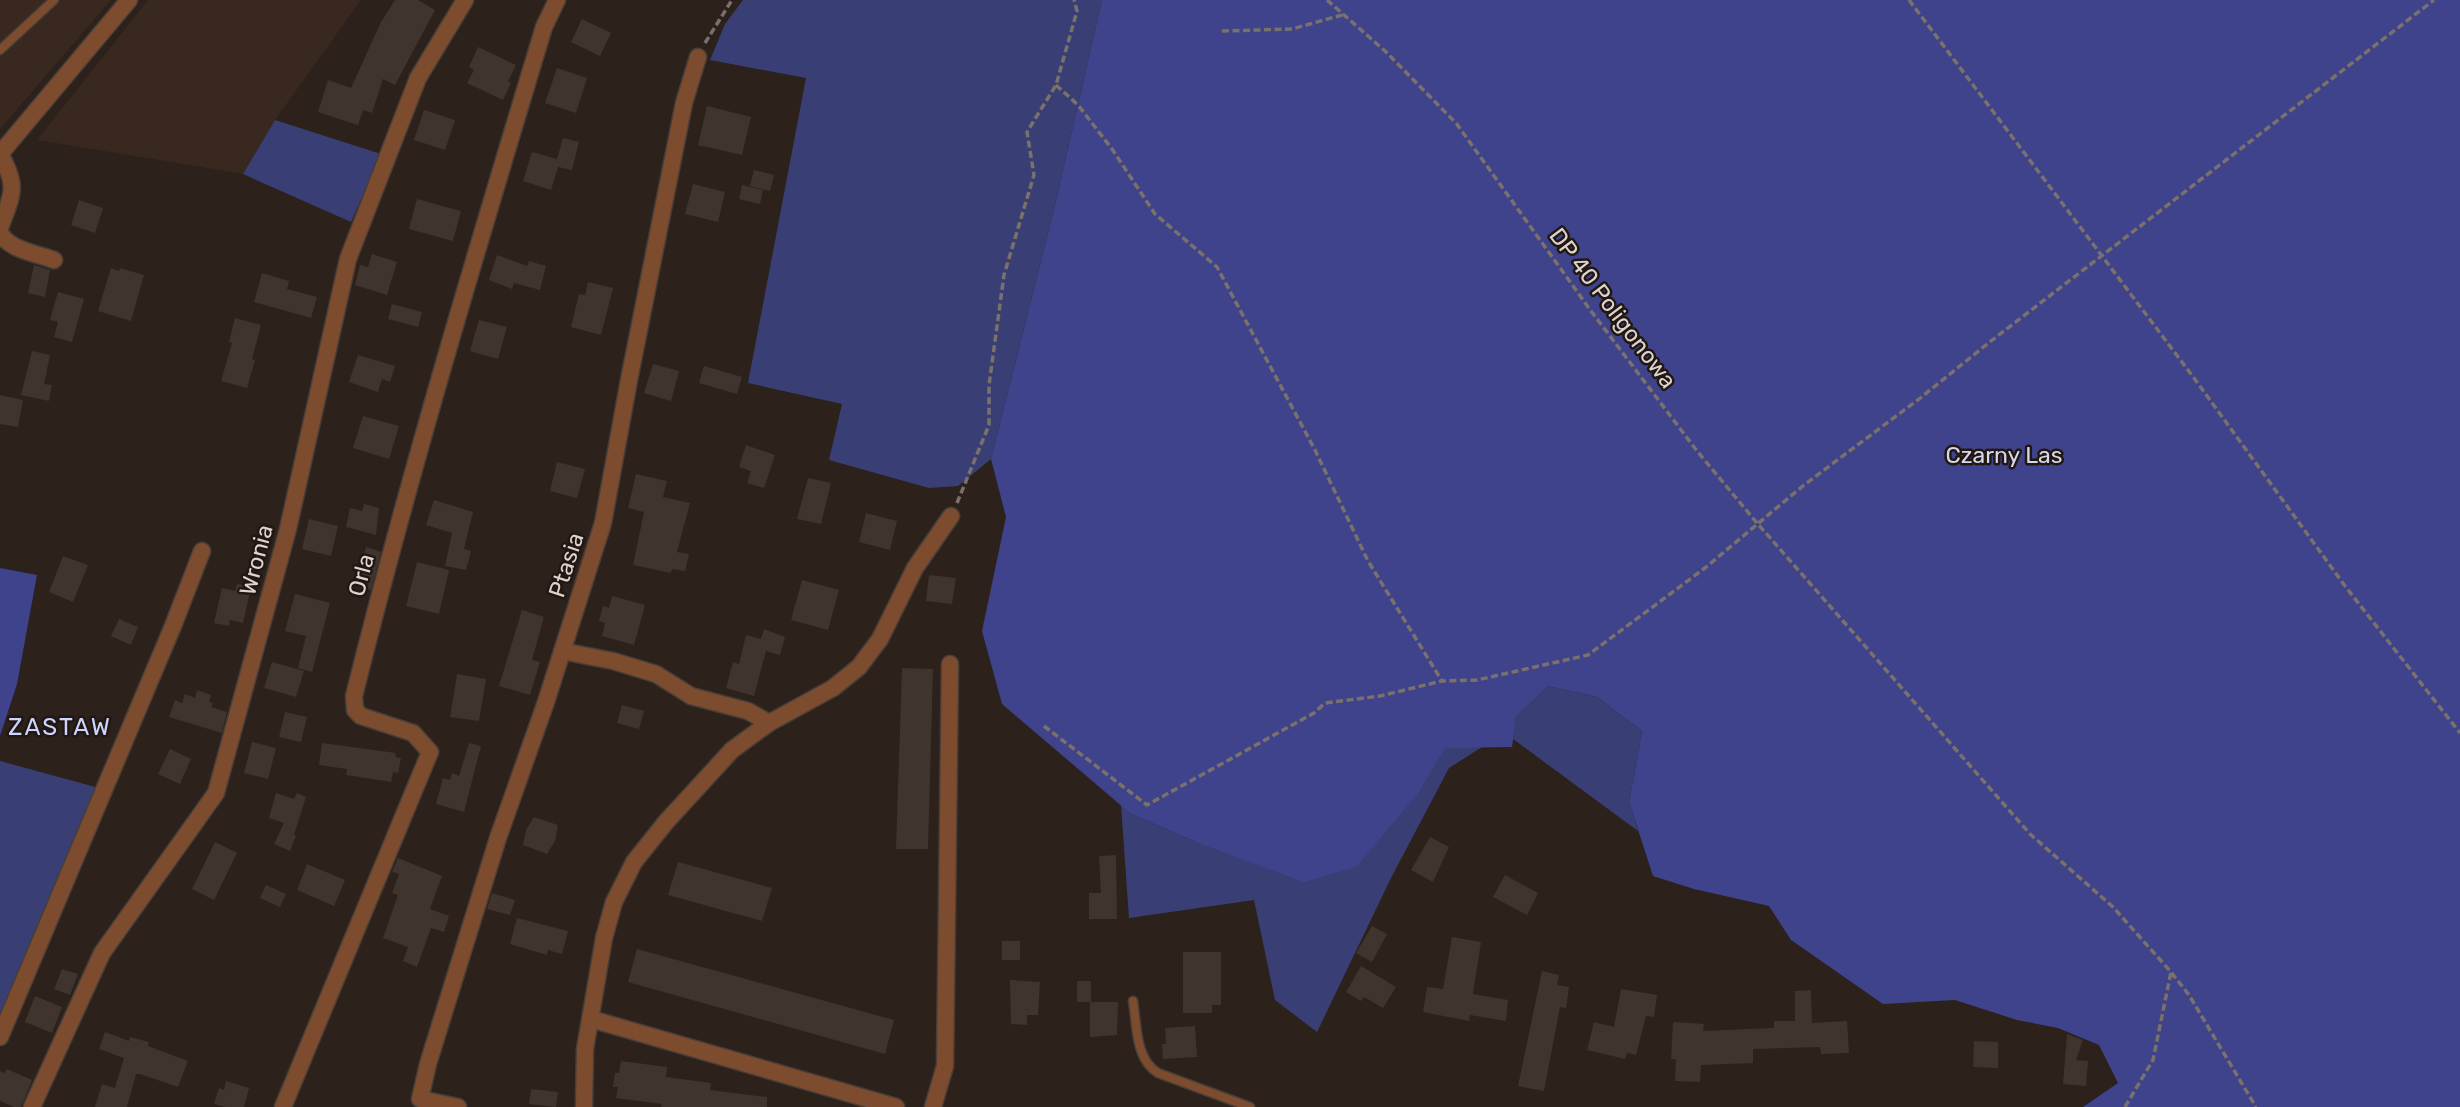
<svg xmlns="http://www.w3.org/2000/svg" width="2460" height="1107" viewBox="0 0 2460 1107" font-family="Rubik,sans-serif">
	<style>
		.built { fill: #38281f }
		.green { fill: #393f74 }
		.forest { fill: #3e438b }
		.building { fill: #40352e }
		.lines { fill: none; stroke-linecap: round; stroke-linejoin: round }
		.service-casing { stroke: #483e38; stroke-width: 11 }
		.minor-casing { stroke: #483e38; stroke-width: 19 }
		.path { stroke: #7b716c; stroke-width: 3.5; stroke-dasharray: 7 3.5; stroke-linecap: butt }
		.service { stroke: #7d4c2e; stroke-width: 8 }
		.minor { stroke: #7d4c2e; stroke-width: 16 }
		.labels { text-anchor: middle; stroke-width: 5; stroke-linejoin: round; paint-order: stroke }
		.street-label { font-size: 23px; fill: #dcd4d0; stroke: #221711 }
		.park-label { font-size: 23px; fill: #d4d8ed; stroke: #221711 }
		.neighbourhood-label { font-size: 24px; letter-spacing: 2px; fill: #ccd4ff; stroke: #221711 }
	</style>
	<rect width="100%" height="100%" fill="#2c211b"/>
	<path class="built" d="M0 0H111L0 129Z
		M148 0H361L275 120 243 174 37 140Z"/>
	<path class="green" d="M743 0H1102L1055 205 991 459 958 486 929 488 829 460 842 404 748 383 806 78 710 60 725 24Z
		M275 120 381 154 351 222 243 174Z
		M1548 686 1597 697 1642 731 1629 802 1638 831 1513 739 1516 717Z
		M1445 747H1482L1449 768 1391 878 1317 1032 1275 1000 1254 900 1129 918 1121 805 1131 814 1196 842 1420 791Z
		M0 761 99 788 0 1021Z"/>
	<path class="forest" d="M1102 0H2460V1107H2083L2118 1083 2099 1045 2058 1028 2017 1020 1955 1000 1883 1004 1791 940 1769 906 1694 889 1653 876 1629 802 1642 731 1597 697 1548 686 1516 717 1512 747 1445 748 1420 791 1356 867 1304 882 1196 842 1131 814 1002 704 982 631 1006 517 991 459 1055 205Z
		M0 568 37 575 17 684 0 736Z"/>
	<path class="building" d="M395 0H418L435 10 395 85 383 79 372 113 363 110 358 125 318 112 328 80 351 88 381 22Z
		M582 19 611 33 600 56 571 42Z
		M478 47 516 65 508 81 511 83 503 100 467 83 474 70 469 67Z
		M557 68 587 78 576 113 545 103Z
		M707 106 751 117 742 155 698 145Z
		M424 110 455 120 445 150 414 140Z
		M563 138 579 142 572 170 558 167 551 190 523 181 532 152 557 159Z
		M754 170 774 175 770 191 750 186Z
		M693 184 725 192 718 222 685 214Z
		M742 185 763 190 760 204 739 199Z
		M417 199 461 211 453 241 409 229Z
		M79 200 103 208 95 233 71 225Z
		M372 254 397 262 387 295 355 285 360 265 368 267Z
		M497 255 527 266 529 261 546 266 540 290 514 283 512 289 489 280Z
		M34 265 50 270 45 297 28 293Z
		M111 268 119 271 120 268 144 275 131 321 98 311Z
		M262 273 289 281 287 289 317 297 311 318 254 302Z
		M588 282 613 288 601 335 571 327 579 294 585 295Z
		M58 292 84 299 72 342 54 337 58 322 50 320Z
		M392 304 422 312 418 327 388 319Z
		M235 318 261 325 252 359 255 360 247 388 221 381 232 343 229 342Z
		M479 320 507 327 498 359 470 351Z
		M32 351 50 355 44 384 52 385 49 401 21 395Z
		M358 355 395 366 390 382 382 379 378 392 349 382Z
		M653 364 679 371 671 401 644 393Z
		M704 366 742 377 737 394 699 383Z
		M0 395 23 400 18 427 0 424Z
		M363 416 399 426 389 459 353 448Z
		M746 445 775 455 764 488 747 483 751 471 739 467Z
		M557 462 585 469 577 498 550 491Z
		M636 474 667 481 663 497 690 503 677 552 689 554 685 571 672 569 671 573 633 565 644 512 628 508Z
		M808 478 831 483 821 524 797 519Z
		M434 500 473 512 464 549 471 551 466 570 445 566 452 533 426 525Z
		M364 504 379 508 376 535 346 527 350 508 362 511Z
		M866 513 897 521 890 550 859 542Z
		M309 519 338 526 331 556 302 549Z
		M366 547 381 552 371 590 355 585Z
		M63 556 88 565 73 602 49 592Z
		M417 562 449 570 439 614 406 606Z
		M929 575 956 578 952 604 926 601Z
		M802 580 839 590 828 630 791 620Z
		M237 584 251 587 243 623 230 620 229 626 214 623 222 588 235 591Z
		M295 594 330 603 312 672 298 668 306 636 285 631Z
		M612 596 645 605 634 645 602 636 605 623 599 621 603 606 609 608Z
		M522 610 544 617 532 660 540 662 530 695 499 686Z
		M119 619 138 627 131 645 111 636Z
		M764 629 785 637 780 655 766 651 754 696 726 688 733 662 739 664 746 635 761 639Z
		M272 662 304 671 296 697 264 688Z
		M902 668 933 669 928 849H896Z
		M457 674 486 679 479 721 450 717Z
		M197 690 211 695 209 702 213 703 211 707 227 712 222 733 169 717 175 700 182 703 185 694 195 698Z
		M622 705 644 711 639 729 617 723Z
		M285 712 307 717 301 742 279 737Z
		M252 742 276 748 268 779 244 773Z
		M322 743 396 753 395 757 401 758 398 773 393 772 391 782 346 775 347 769 319 765Z
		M469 743 481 746 464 812 436 804 443 778 450 780 452 773 459 776Z
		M170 749 191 759 180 784 158 774Z
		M276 793 294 799 297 793 306 797 294 835 296 836 290 851 274 844 284 823 269 818Z
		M534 817 558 825 555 841 547 854 523 845 526 830Z
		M1430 837 1449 847 1433 882 1411 870Z
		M215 842 237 853 214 900 192 889Z
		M1116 855 1117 919H1089V893H1101L1099 856Z
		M398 858 442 876 430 909 449 916 444 932 431 928 417 967 403 961 408 947 383 938 398 895 392 893 399 874 392 872Z
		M678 862 772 888 762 921 668 895Z
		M307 864 345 880 334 906 297 890Z
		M1505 875 1538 893 1527 915 1493 897Z
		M266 885 286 894 280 907 260 898Z
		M492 893 515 900 510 915 487 909Z
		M517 918 568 931 562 954 548 950 547 955 510 944Z
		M1372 926 1387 934 1372 962 1356 953Z
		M1452 937 1481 942 1473 994 1508 1000 1506 1021 1470 1015 1469 1021 1423 1012 1427 987 1443 989Z
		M1002 941H1020V960H1002Z
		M637 949 894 1020 885 1054 628 982Z
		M1183 952H1221V1005H1212V1013H1183Z
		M1361 966 1396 987 1383 1008 1364 997 1361 1001 1346 992Z
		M62 969 78 974 70 995 54 989Z
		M1542 971 1559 975 1557 985 1569 987 1566 1008 1560 1007 1544 1091 1518 1086Z
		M1010 980 1040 982 1038 1015H1027V1025L1011 1024Z
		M1077 981H1091V1002H1077Z
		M1621 989 1657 995 1654 1017 1646 1016 1636 1055 1627 1053 1625 1059 1587 1050 1594 1022 1614 1027Z
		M1811 990 1812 1023 1847 1021 1849 1053 1821 1054 1820 1047 1753 1049V1063L1701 1065 1700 1082 1675 1081 1676 1059H1671L1673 1022 1704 1024 1703 1031 1774 1028V1021H1795V991Z
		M35 996 62 1007 52 1033 25 1022Z
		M1090 1002H1118L1117 1035 1090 1037Z
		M1195 1026 1197 1057 1163 1059 1162 1044H1166L1165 1028Z
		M105 1032 129 1041 130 1037 149 1042 148 1046 188 1061 178 1087 140 1074H136L127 1107H95L102 1084 115 1088 124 1058 99 1049Z
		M2067 1034 2083 1040 2076 1060 2088 1061 2086 1086 2063 1084Z
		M1974 1041 1998 1042V1068L1973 1067Z
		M621 1061 667 1067 666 1077 711 1083 710 1090 767 1097V1107H661L662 1104 616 1098 618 1087H613L615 1073H619Z
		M7 1069 32 1080 21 1107H14L0 1101V1071L5 1073Z
		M226 1081 249 1088 244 1107H225L214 1104 219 1088 224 1090Z
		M531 1089 558 1092 556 1107 529 1104Z"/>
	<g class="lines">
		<defs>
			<path id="service" d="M0 50 54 0
				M1133 1001C1137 1025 1135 1059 1158 1073L1250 1107"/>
			<path id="minor" d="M0 154 129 0
				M0 228C12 194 19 188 0 154
				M0 232C6 249 38 254 54 260
				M562 651 613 661 656 674 691 696 748 711 769 723
				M591 1019 896 1107
				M0 1037 173 626 202 551
				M32 1107 102 953 216 793 288 529 348 259 418 78 465 0
				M283 1107 430 752 413 733 361 716 355 710 354 696C410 471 477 249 544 27L557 0
				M458 1107 420 1099 428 1064 498 838 546 702 603 523 629 380 684 103 698 57
				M584 1107 585 1049 604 938 614 902 634 862 666 822 732 750 769 723 833 688 859 667 880 639 915 568 951 516
				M933 1107 945 1066 950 664"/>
		</defs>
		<use href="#service" class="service-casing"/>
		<use href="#minor" class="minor-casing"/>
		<path class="path" d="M1327 0 1385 51 1456 123 1591 311 1697 451 1757 523 2030 834 2113 907 2171 972 2189 995 2256 1107
			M1909 0 2194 378 2345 586 2460 733
			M1222 31 1292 29 1342 15
			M705 43 732 0
			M1056 85 1078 105 1112 149 1155 214 1217 267 1315 450 1368 561 1442 681
			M957 503 989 425V385L1004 275 1034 175 1027 132 1056 85 1077 11 1074 0
			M1044 726 1147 805 1314 713 1325 703 1380 696 1442 681 1477 680 1588 655 1705 568 1804 485 1919 399 1991 341 2434 0
			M2125 1107 2153 1060 2171 972"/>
		<use href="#service" class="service"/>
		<use href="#minor" class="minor"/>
	</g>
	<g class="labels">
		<g class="street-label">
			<text transform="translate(1613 308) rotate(53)" y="8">DP 40 Poligonowa</text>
			<text transform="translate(256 560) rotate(-75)" y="8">Wronia</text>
			<text transform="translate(566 565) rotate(-72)" y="8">Ptasia</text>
			<text transform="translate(361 575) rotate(-75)" y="8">Orla</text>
		</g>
		<g class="park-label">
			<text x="2004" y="463">Czarny Las</text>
		</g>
		<g class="neighbourhood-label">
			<text x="60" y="735">ZASTAW</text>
		</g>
	</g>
</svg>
